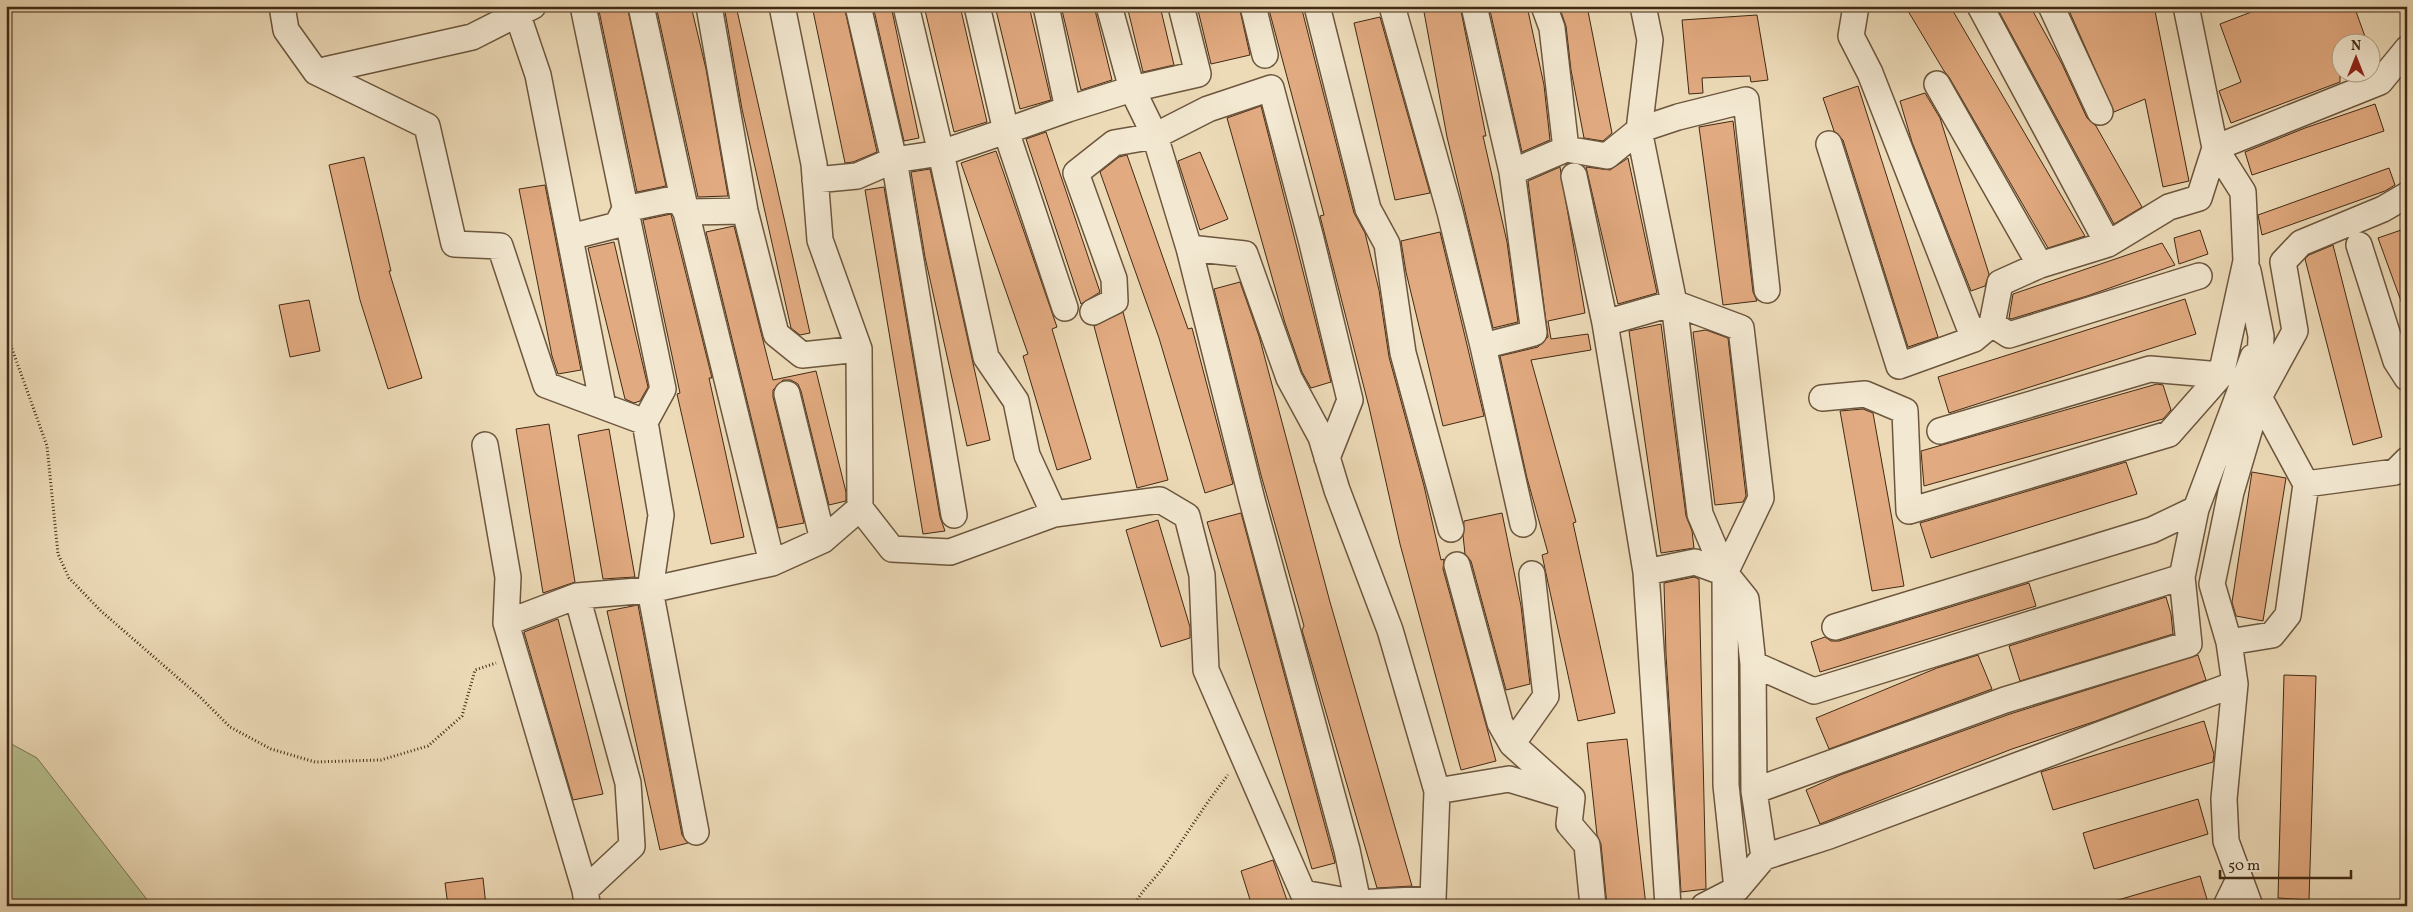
<svg xmlns="http://www.w3.org/2000/svg" width="2413" height="912" viewBox="0 0 2413 912" font-family="Vollkorn,serif">
	<style>
		.green { fill: #b7c08f; stroke: #7c7452 }
		.building { fill: #e2aa80; stroke: #412914 }
		.lines { fill: none; stroke-linecap: round; stroke-linejoin: round }
		.minor-casing { stroke: #6c563d; stroke-width: 28 }
		.path { stroke: #412914; stroke-width: 3; stroke-dasharray: 1 2.5; stroke-linecap: butt }
		.minor { stroke: #f3e8d1; stroke-width: 25 }
	</style>
	<rect width="100%" height="100%" fill="#eddbb8"/>
	<filter id="stains"><feTurbulence type="fractalNoise" baseFrequency=".004" numOctaves="4"/><feColorMatrix values="0 0 0 0 .2 0 0 0 0 .09 0 0 0 0 .02 0 0 0 .5 -.17"/></filter>
	<radialGradient id="worn" r=".72"><stop offset=".6" stop-color="#630" stop-opacity="0"/><stop offset="1" stop-color="#630" stop-opacity=".3"/></radialGradient>
	<path class="green" d="M6 741 37 758 152 906H6Z"/>
	<path class="building" d="M598 6H627L666 186 637 192Z
		M656 6H691L706 69 728 196 698 197Z
		M724 6H736L810 333 800 335 791 328 742 109Z
		M812 6H844L877 152 853 162 845 163Z
		M873 6H891L919 138 904 141Z
		M924 6H960L987 122 954 132Z
		M995 6H1029L1051 100 1020 109Z
		M1061 6H1094L1112 80 1081 90Z
		M1127 6H1160L1174 65 1143 72Z
		M1197 6H1239L1250 55 1211 64Z
		M1268 6H1301L1354 213 1365 233 1379 290 1389 357 1424 486 1441 560 1444 559 1443 569 1496 761 1461 770 1400 544 1369 407 1320 216 1324 215Z
		M1460 6 1486 136H1483L1507 242 1518 322 1493 328 1447 137 1424 12Z
		M1489 6H1527L1544 85 1550 140 1522 152Z
		M1559 6H1587L1612 133 1603 141 1584 138 1571 70 1566 26Z
		M1905 6H1950L2085 236 2048 248 1949 77 1944 71Z
		M1996 6H2030L2062 64 2087 118 2096 126 2142 207 2114 224Z
		M2067 6H2154L2189 181 2163 187 2145 99 2114 112Z
		M2267 6H2354L2367 42H2340V82L2231 123 2219 91 2241 82 2220 24Z
		M1757 15 1768 80 1751 82 1750 76 1702 78 1703 93 1689 94 1682 20Z
		M1380 17 1430 193 1395 200 1354 23Z
		M1858 86 1938 337 1908 347 1843 140 1834 131 1823 98Z
		M1925 93 1940 118 1989 274 1985 286 1971 291 1912 142 1900 101Z
		M2375 104 2384 131 2252 175 2245 152 2305 128Z
		M1261 106 1331 382 1311 388 1302 372 1285 323 1227 118Z
		M1733 121 1753 292 1757 301 1723 305 1699 127Z
		M1046 132 1100 292 1081 304 1026 139Z
		M996 151 1057 327 1052 329 1091 459 1057 470 1023 356 1028 354 961 163Z
		M1200 152 1228 219 1200 230 1178 161Z
		M1127 155 1188 329 1192 328 1233 484 1205 493 1159 338 1100 172 1119 157Z
		M364 157 391 271H389L422 378 388 389 360 300 329 165Z
		M1628 158 1657 293 1618 304 1586 167 1610 170Z
		M1560 167 1585 313 1548 321 1551 339 1588 334 1591 350 1531 360 1576 522 1573 523 1615 713 1578 721 1542 555 1548 553 1527 478 1500 356 1538 347 1548 337 1528 181Z
		M2389 168 2395 185 2385 191 2262 235 2258 215Z
		M930 169 990 440 967 446 925 257 911 172Z
		M545 185 581 370 558 374 552 356 519 189Z
		M884 187 940 517 945 531 923 534 865 190Z
		M671 214 712 378H709L744 537 711 544 677 394 680 393 643 220Z
		M734 226 773 380 816 371 846 492V501L829 505 801 391 798 384 791 380H783L773 390V397L804 523 778 528 706 232Z
		M2407 228V312H2405L2378 238Z
		M2200 230 2208 254 2179 264 2174 238Z
		M1440 232 1484 416 1443 426 1406 272 1401 241Z
		M614 242 648 387 640 401 634 403 625 399 588 248Z
		M2162 243 2175 265 2087 296 2011 319 2009 318 2013 294Z
		M2333 245 2382 437 2353 445 2305 259 2309 255Z
		M1240 282 1259 336 1330 602 1412 886 1377 888 1302 630 1304 626 1261 475 1214 289Z
		M2185 299 2196 334 1949 413 1938 377Z
		M309 300 320 351 290 357 279 305Z
		M1123 312 1168 480 1137 488 1094 326Z
		M1661 324 1686 516 1692 531 1694 548 1661 553 1629 331Z
		M1706 330 1728 338 1746 496 1743 502 1715 505 1693 332Z
		M2157 384 2163 385 2171 410 2163 419 1924 486 1921 451Z
		M1863 409 1873 413 1904 586 1872 591 1840 411Z
		M549 424 575 582 543 593 516 429Z
		M609 429 635 577 603 579 578 435Z
		M2126 462 2137 494 1931 558 1920 523Z
		M2252 472 2286 478 2263 621 2236 616 2232 602Z
		M1241 513 1335 863 1312 869 1207 522Z
		M1502 513 1521 606 1530 684 1506 690 1471 561 1465 554 1463 535 1464 521Z
		M1158 520 1190 627V638L1161 647 1126 530Z
		M1694 577 1699 579 1706 889 1681 892 1666 655 1664 583Z
		M2029 583 2036 606 1820 672 1811 642 1825 637 1831 641H1839Z
		M2166 597 2171 614 2173 634 2020 681 2009 646Z
		M638 605 682 835 688 843 660 850 607 611Z
		M558 619 603 794 573 800 524 632Z
		M1978 655 1992 689 1829 749 1816 718 1937 668Z
		M2198 655 2206 680 2096 721 2012 749 1820 824 1806 790 1840 775 2010 714Z
		M2284 675 2316 676 2309 900 2278 898Z
		M2204 721 2214 754 2213 762 2053 810 2041 772Z
		M1627 739 1646 906H1607L1601 844 1597 835 1587 743Z
		M2198 799 2208 834 2094 869 2083 833Z
		M1273 860 1289 906H1252L1241 871Z
		M2200 876 2209 906H2111V902Z
		M483 878 486 906H448L445 883Z"/>
	<g class="lines">
		<defs>
			<path id="minor" d="M282 6 286 30 316 72 427 126 454 244 500 246 546 385 645 422
				M583 6 663 389 645 422 661 515 650 590 696 832
				M641 6 686 212 772 563
				M709 6 745 211 776 334 802 355 859 349
				M782 6 814 164 820 240 859 349 860 508 892 549 950 552 1054 514 1160 500 1187 516 1202 575 1206 670 1303 893 1358 903 1347 850 1252 500 1189 248
				M858 6 894 160 954 515
				M906 6 941 153 1006 131 1065 308
				M977 6 1006 131 1068 109
				M1046 6 1068 109 1132 89 1198 74 1181 6
				M1109 6 1132 89 1155 136 1189 248 1245 254 1289 378 1321 437 1337 490 1390 630 1437 791 1433 899 1358 903
				M1253 6 1265 55
				M1317 6 1368 209 1387 244 1403 353 1451 529
				M1392 6 1450 212 1483 346
				M1474 6 1512 172 1534 333 1483 346 1523 524
				M1856 6 1851 36 1870 73 1974 339 1992 324 2009 335 2199 276
				M1980 6 2108 244
				M2051 6 2100 112
				M517 13 538 75 603 406
				M316 72 472 37 533 6
				M1937 84 2040 265
				M1829 144 1899 366 1974 339
				M1566 149 1607 156 1639 130 1678 117 1746 100 1767 290
				M1512 172 1566 149 1552 28 1544 6
				M1574 176 1605 323 1646 572 1668 906
				M815 180 857 176 894 160 941 153 986 357 1016 401 1027 455 1054 514
				M570 237 617 225 625 209 678 198 686 212 745 211
				M2359 245 2396 361 2407 378
				M2248 271 2261 336 2259 397 2231 492 2212 584 2229 642 2235 684 2224 799 2226 841 2250 906
				M1093 312 1115 301 1114 279 1076 173 1114 143 1155 136 1208 109 1271 88 1311 239 1350 400 1327 458
				M1605 323 1674 303 1639 130 1650 40 1643 6
				M1992 324 2000 283 2040 265 2108 244 2169 207 2199 198 2215 148 2380 82 2407 49
				M787 394 823 540
				M1822 398 1865 394 1905 411 1909 511 2169 434 2221 375
				M1940 431 2150 369 2221 375 2246 261 2243 192 2215 148 2186 6
				M485 445 508 577 506 623 585 890
				M2306 484 2395 472 2407 460
				M1457 565 1500 723 1512 744
				M1646 572 1695 562 1725 573 1726 785 1737 889
				M1725 573 1700 514 1674 303 1741 328 1761 498 1725 573 1746 599 1753 664
				M1532 574 1546 696 1512 744 1572 798 1569 824 1587 845 1593 906
				M2182 577 2196 509
				M577 596 628 783 632 846 585 890 587 903
				M506 623 577 596 650 590 772 563 823 540 860 508
				M1835 627 2152 530 2196 509 2253 357
				M2229 642 2272 635 2288 615 2306 484 2259 397 2295 331 2283 262 2301 243 2383 209 2407 195
				M1437 791 1509 779 1565 796
				M1754 791 2005 700 2189 644 2182 577 1814 691 1753 664 1754 791 1764 857
				M1704 906 1737 889 1764 857 1829 836 2235 684
				M2226 906 2239 879"/>
		</defs>
		<use href="#minor" class="minor-casing"/>
		<path class="path" d="M6 332 47 446 58 554 69 578 101 611 200 697 230 727 271 749 315 762 381 760 428 746 462 716 475 670 496 663
			M1134 906C1140 892 1153 881 1162 869 1185 838 1204 805 1228 775"/>
		<use href="#minor" class="minor"/>
	</g>
	<rect width="2413" height="912" fill="none" stroke="#eddbb8" stroke-width="25"/>
	<rect x="8" y="8" width="2398" height="897" fill="none" stroke="#412914" stroke-width="2.5"/>
	<rect x="12" y="12" width="2388" height="887" fill="none" stroke="#412914"/>
	<g transform="translate(2356 58)"><circle r="24" fill="#f3e8d1" stroke="#ac9c85"/>
	<path d="M0-4L9 19L0 12L-9 19Z" fill="#8f2418"/>
	<text y="-8" font-size="14" font-weight="bold" text-anchor="middle" fill="#412914">N</text>
	</g>
	<path d="M2220 870v8h131v-8" fill="none" stroke="#412914" stroke-width="2.5"/>
	<text x="2228" y="870" font-size="15" fill="#412914" stroke="#f3e8d1" stroke-width="4" paint-order="stroke">50 m</text>
	<rect width="100%" height="100%" filter="url(#stains)"/>
	<rect width="100%" height="100%" fill="url(#worn)"/>
</svg>
